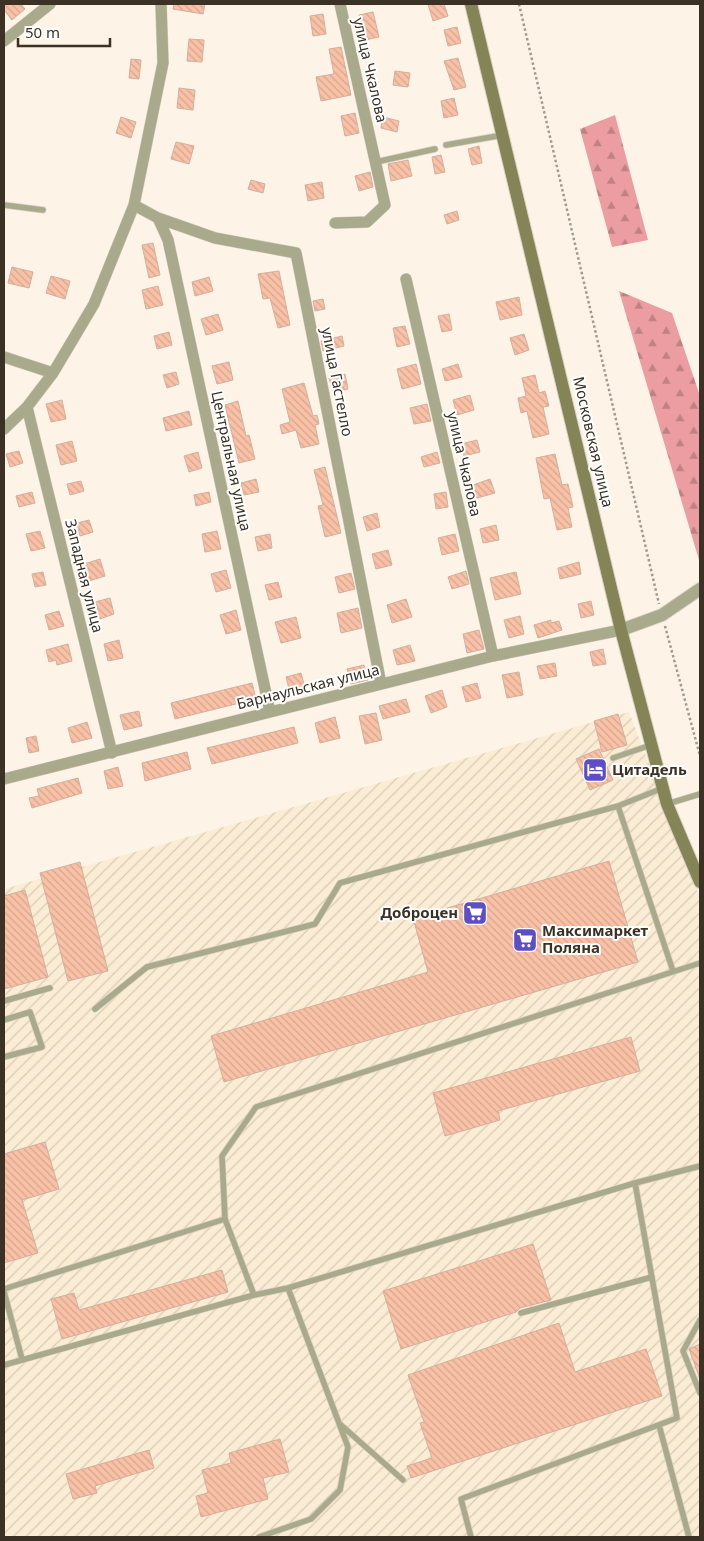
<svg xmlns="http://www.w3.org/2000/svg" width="704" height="1541" viewBox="0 0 704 1541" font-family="'Noto Sans',sans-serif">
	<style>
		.industrial { fill: url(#industrial-furrows) }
		.forest { fill: url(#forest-firs) }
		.building { fill: url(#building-back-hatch); stroke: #d3af9d }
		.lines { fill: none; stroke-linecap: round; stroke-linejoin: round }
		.service-casing { stroke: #dad1c4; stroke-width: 7 }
		.minor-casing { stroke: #dad1c4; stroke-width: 12 }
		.tertiary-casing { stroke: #dad1c4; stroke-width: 14 }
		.secondary-casing { stroke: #dad1c4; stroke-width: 14 }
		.path { stroke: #a49b8e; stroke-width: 2.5; stroke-dasharray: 2.5 2.5; stroke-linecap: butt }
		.service { stroke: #a9a98b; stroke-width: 5.5 }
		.minor { stroke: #a9a98b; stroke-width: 11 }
		.tertiary { stroke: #a9a98b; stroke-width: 12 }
		.secondary { stroke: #848457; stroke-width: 12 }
		.labels { text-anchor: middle; stroke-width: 4; stroke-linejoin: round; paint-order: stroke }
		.street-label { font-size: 15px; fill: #3b3225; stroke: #fff }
		.poi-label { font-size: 15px; font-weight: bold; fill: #3b3225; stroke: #fff; text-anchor: start }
	</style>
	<defs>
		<pattern id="industrial-furrows" width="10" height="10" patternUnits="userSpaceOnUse" patternTransform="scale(1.25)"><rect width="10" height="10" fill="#fbecd4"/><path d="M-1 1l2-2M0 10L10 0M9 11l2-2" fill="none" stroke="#d8cbb6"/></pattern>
		<pattern id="forest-firs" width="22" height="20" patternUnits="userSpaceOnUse" patternTransform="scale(1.25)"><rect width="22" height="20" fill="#eb9da1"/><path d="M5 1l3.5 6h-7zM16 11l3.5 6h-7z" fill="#c08183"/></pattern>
		<pattern id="building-back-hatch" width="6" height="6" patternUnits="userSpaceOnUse" patternTransform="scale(1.25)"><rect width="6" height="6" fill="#f9c1a6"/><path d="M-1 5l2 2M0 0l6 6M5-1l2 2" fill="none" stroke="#d6a68f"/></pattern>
	</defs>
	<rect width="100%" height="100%" fill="#fdf4e7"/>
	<path class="industrial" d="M629 712 700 898V1537H4V889Z"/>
	<path class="forest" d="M615 115 648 240 612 247 580 129Z
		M619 291 672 313 700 396 699 560Z"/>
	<path class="building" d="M7 4H21L25 9 12 20 4 10V6Z
		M174 4H205L203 14 173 9Z
		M428 4H444L448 16 433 21Z
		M373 12 379 37 365 40 359 15Z
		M323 14 326 34 313 36 310 16Z
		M457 27 461 43 448 46 444 30Z
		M189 39 204 40 202 62 187 61Z
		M341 47 351 95 321 101 316 77 334 74 329 49Z
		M458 58 466 87 454 90 444 61Z
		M131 59 141 60 139 79 129 78Z
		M395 71 410 73 408 87 393 85Z
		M179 88 195 90 193 110 177 108Z
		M454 98 458 115 444 118 441 101Z
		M355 113 359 133 345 136 341 116Z
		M121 117 136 122 131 138 116 133Z
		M383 117 399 121 397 132 381 128Z
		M176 142 194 146 189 164 171 159Z
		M479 146 482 163 472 165 468 149Z
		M441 155 445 172 435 174 432 157Z
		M408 160 412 176 391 181 388 164Z
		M370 172 373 187 359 191 355 176Z
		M251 180 265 184 263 193 248 189Z
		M322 182 324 198 308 201 305 185Z
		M457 211 459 220 447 224 444 215Z
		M153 243 160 275 149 278 142 245Z
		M12 267 33 272 29 288 8 283Z
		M279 271 290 325 278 328 270 298 263 299 258 274Z
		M51 276 70 281 65 299 46 293Z
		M209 277 213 291 195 296 192 282Z
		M158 286 163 305 146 309 142 290Z
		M519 297 522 315 500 320 496 302Z
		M323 299 325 309 315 311 313 301Z
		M218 314 223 330 206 335 201 319Z
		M449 314 452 330 442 332 438 316Z
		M405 326 410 344 397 347 393 328Z
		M169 332 172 345 157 349 154 336Z
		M524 334 529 350 515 355 510 338Z
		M342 336 344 346 323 351 321 341Z
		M229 362 233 380 217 384 212 366Z
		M416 364 421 384 402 389 397 369Z
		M458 364 462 377 445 381 442 369Z
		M176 372 179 384 167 388 163 375Z
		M345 374 348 389 333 393 329 378Z
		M535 375 539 393 545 391 549 406 543 407 549 434 533 438 527 411 521 413 518 398 526 396 522 378Z
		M304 383 313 416 317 415 319 424 315 425 319 444 301 448 296 430 282 434 280 425 290 422 282 389Z
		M470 395 474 410 457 415 453 400Z
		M62 400 66 419 51 422 46 404Z
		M238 401 246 436 249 435 255 459 239 463 225 405Z
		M427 404 431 421 414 424 410 408Z
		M189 411 192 425 166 431 163 418Z
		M477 440 480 452 464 456 461 444Z
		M72 441 77 461 61 465 56 445Z
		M19 451 23 463 10 467 6 454Z
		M198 452 202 468 189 472 184 456Z
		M437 452 440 463 424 467 421 457Z
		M555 454 562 485 568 484 573 507 568 508 572 527 557 530 550 498 544 499 536 458Z
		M325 467 341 533 325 537 318 506 323 505 314 470Z
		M256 479 259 492 244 495 241 483Z
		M490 479 495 493 477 498 473 485Z
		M81 481 84 491 70 495 67 484Z
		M32 492 35 503 19 507 16 496Z
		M209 492 211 502 196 506 194 495Z
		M446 492 448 507 436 509 434 494Z
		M377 513 380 527 367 531 363 517Z
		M89 520 93 532 80 536 77 523Z
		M496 525 499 540 483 543 480 529Z
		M40 531 45 548 31 551 26 534Z
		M217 531 221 549 205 552 202 534Z
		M270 534 272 548 258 551 255 537Z
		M455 534 459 551 442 555 438 538Z
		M388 550 392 565 376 569 372 554Z
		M100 559 105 576 89 581 84 564Z
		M579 562 581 574 560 579 558 568Z
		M226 570 231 588 216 592 211 574Z
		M466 571 469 584 452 589 448 577Z
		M43 572 46 585 35 587 32 574Z
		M516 572 521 594 495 600 490 578Z
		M351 573 355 589 339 593 335 577Z
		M278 582 282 597 269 600 265 585Z
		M110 598 114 614 100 619 95 602Z
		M406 599 412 617 392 623 387 605Z
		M591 601 594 615 581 618 578 604Z
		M358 608 362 628 341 633 337 613Z
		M236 610 241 630 226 634 220 615Z
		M59 611 64 626 49 630 45 615Z
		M520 616 524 634 509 638 504 620Z
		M296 617 301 638 281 643 275 622Z
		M551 620V623L559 621 562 630 538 638 534 625Z
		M479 630 484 649 467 653 463 634Z
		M119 640 123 658 108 661 104 644Z
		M68 644 72 661 57 665 56 660 49 662 46 650Z
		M410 645 415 661 397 665 393 650Z
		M603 649 606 664 593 666 590 652Z
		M555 663 557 676 540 679 537 666Z
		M364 665 368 680 351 684 347 669Z
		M519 672 523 695 507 698 502 675Z
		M301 673 305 688 290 693 286 677Z
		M252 683 256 699 175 719 171 703Z
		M477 683 481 698 466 702 462 687Z
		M442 690 447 707 431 713 425 696Z
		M406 699 410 712 383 719 379 706Z
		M139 711 142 726 124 730 120 715Z
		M376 713 382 740 365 744 359 716Z
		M618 714 627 745 602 752 594 721Z
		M335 717 340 738 320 743 315 723Z
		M87 722 92 738 72 743 68 728Z
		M294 727 298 743 212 764 207 748Z
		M36 736 39 751 29 753 26 738Z
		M599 749 613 780 590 790 576 759Z
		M187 752 191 769 145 781 142 763Z
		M118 767 123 786 108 789 104 771Z
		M78 778 82 793 32 808 29 798 39 796 37 789Z
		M609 861 638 962 224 1082 211 1036 428 972 413 918Z
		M80 862 108 971 68 981 40 873Z
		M25 890 48 977 4 989V896Z
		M631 1037 640 1071 498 1111 500 1120 445 1136 433 1093Z
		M45 1142 59 1189 22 1200 38 1253 4 1263V1154Z
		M533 1244 551 1300 520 1308 516 1312 401 1349 383 1291Z
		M222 1270 228 1292 62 1339 51 1299 74 1293 79 1310Z
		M559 1323 575 1372 646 1349 662 1396 411 1478 407 1466 432 1458 420 1423 424 1422 408 1375Z
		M700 1344V1376H699L689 1349Z
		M280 1439 289 1472 263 1478 268 1499 201 1517 196 1496 208 1493 202 1470 231 1463 229 1453Z
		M149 1450 154 1468 95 1486 97 1493 73 1499 66 1474Z"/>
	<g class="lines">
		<defs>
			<path id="service" d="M446 145 503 135
				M376 162 435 149
				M4 205 43 210
				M613 758 651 745
				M667 804 700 794
				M618 806 673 971
				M700 963 256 1107 222 1156 225 1219 254 1295 288 1288 635 1183 700 1166
				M4 1001 50 988
				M95 1009 147 967 315 924 340 883 618 806 663 788
				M4 1020 30 1012 42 1047 4 1057
				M4 1289 225 1219
				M4 1292 22 1359
				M521 1313 652 1277
				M700 1320 683 1351 700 1393
				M4 1365 254 1295
				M341 1425 403 1480
				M659 1425 689 1537
				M259 1537 311 1519 340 1490 348 1447 288 1288
				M471 1537 461 1499 677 1418 635 1183"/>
			<path id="minor" d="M4 41 50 4
				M134 205 158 218 215 238 296 253 381 684
				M158 218 168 240 270 712
				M335 223 367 222 385 205 340 4
				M406 279 493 656
				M4 357 53 373
				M27 407 112 753
				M4 429 27 407 53 373 94 304 134 205 163 63 161 4
				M4 779 493 656 621 630"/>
			<path id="tertiary" d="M621 630 662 615 700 589"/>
			<path id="secondary" d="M471 4 621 630 667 804 700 882"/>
		</defs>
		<use href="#service" class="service-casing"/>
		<use href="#minor" class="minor-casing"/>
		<use href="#tertiary" class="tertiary-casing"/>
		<use href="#secondary" class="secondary-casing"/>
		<path class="path" d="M519 4 659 604
			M665 626 700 756"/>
		<use href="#service" class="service"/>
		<use href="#minor" class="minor"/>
		<use href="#tertiary" class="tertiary"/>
		<use href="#secondary" class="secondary"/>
	</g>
	<defs>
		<symbol id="hotel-square" viewBox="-11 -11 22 22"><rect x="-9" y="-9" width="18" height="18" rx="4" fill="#5d4dc6" stroke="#fff"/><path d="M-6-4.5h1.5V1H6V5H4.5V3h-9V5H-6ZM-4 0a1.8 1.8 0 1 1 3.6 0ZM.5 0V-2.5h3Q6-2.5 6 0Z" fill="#fff"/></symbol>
		<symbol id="supermarket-square" viewBox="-11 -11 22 22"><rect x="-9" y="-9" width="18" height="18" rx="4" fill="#5d4dc6" stroke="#fff"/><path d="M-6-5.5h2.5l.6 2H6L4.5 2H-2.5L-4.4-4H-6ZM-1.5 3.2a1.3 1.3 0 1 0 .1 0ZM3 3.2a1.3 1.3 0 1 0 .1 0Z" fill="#fff"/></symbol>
	</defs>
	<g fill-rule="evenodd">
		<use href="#hotel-square" x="581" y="756" width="28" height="28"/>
		<use href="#supermarket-square" x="461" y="899" width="28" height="28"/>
		<use href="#supermarket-square" x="511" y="926" width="28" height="28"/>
	</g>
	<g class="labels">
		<g class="street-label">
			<text transform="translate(370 70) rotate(77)" y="5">улица Чкалова</text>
			<text transform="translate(337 382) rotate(79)" y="5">улица Гастелло</text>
			<text transform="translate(593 442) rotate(77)" y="5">Московская улица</text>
			<text transform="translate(231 461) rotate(78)" y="5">Центральная улица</text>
			<text transform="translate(464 464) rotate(77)" y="5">улица Чкалова</text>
			<text transform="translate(84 576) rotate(76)" y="5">Западная улица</text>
			<text transform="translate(308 687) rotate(-14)" y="5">Барнаульская улица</text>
		</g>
		<g class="poi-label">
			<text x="612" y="775">Цитадель</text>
			<text x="458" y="918" text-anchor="end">Доброцен</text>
			<text x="542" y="936">Максимаркет<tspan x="542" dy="17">Поляна</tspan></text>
		</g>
	</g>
	<rect width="704" height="1541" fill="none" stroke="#3b3225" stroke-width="10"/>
	<path d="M18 38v8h92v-8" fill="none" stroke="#3b3225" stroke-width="2.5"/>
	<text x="25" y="38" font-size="15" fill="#3b3225" stroke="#ffffff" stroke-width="4" paint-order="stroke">50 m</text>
</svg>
